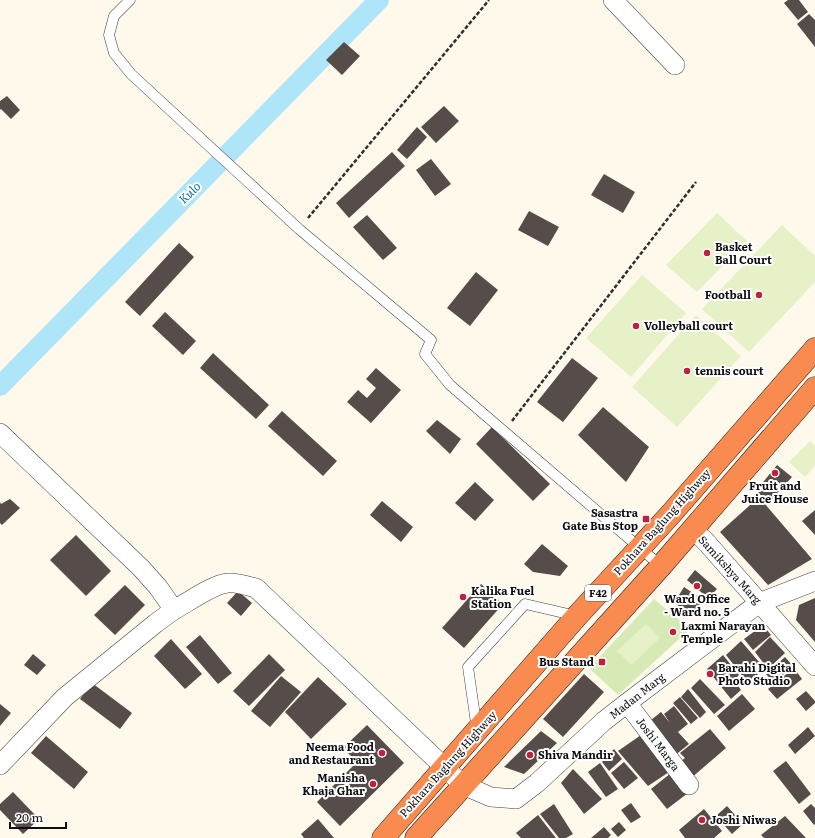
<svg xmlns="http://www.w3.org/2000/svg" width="815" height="838" viewBox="0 0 815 838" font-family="Literata,serif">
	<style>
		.green { fill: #d7eab5 }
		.pitch { fill: #e7f1c7 }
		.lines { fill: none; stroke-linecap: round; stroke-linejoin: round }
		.canal { stroke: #afe5f8; stroke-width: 20 }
		.building { fill: #564c49 }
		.lane-casing { stroke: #404040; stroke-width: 11 }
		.street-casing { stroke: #404040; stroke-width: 20 }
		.highway-casing { stroke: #1e1e1e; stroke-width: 23 }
		.path { stroke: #2f2f2f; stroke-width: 2.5; stroke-dasharray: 4 2; stroke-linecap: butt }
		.lane { stroke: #fff; stroke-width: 10 }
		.street { stroke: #fff; stroke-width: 19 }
		.highway { stroke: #f98b50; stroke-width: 22 }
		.poi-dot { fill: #c1203a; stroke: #fff; stroke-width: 1.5 }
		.labels { text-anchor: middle; stroke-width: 4; stroke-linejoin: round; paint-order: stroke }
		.shield { fill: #fff; stroke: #565656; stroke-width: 1 }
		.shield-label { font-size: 10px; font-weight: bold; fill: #0d0d0d }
		.poi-label { font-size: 11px; font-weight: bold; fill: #0d0d0d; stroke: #fff; text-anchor: start }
		.street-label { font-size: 11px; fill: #0d0d0d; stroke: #fff }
		.water-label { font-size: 12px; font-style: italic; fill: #1273a2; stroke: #fff }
	</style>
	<rect width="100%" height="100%" fill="#fff9ec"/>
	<path class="green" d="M654 599 690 629 618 695 589 668Z"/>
	<path class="pitch" d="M717 213 747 241 697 292 666 265Z
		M782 225 815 256V282L749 352 702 309Z
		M642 275 686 313 631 377 586 338Z
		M696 315 741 356 677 427 632 387Z
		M810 441 815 446V466L805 477 789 462Z
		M646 624 660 638 631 665 617 651Z"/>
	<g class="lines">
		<path class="canal" d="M0 386 379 0"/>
	</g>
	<path class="building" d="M788 0H799L808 12 798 20 784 3Z
		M809 14 815 20V47L797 24Z
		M344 42 360 56 342 75 326 60Z
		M7 96 20 110 11 119 1 109 0 110V101Z
		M444 106 459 121 436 143 421 127Z
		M417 127 427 137 407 159 397 150Z
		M392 152 405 166 349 218 336 203Z
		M431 159 451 184 435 196 416 170Z
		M604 174 635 192 623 213 591 195Z
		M529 211 559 227 548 246 518 230Z
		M367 215 397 248 383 260 353 227Z
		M179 243 194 257 140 316 125 302Z
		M476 272 498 290 470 326 447 308Z
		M165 312 196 341 183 355 152 326Z
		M213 353 269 405 256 419 200 368Z
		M572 358 598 378 563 422 537 402Z
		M376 368 401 390 371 423 347 402 358 390 367 398 376 388 366 379Z
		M603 407 649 447 626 482 578 435Z
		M282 411 337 461 323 476 268 426Z
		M437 420 461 439 450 454 426 431Z
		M492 427 550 484 533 501 476 444Z
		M777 465 792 477 769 502 756 491Z
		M475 482 494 500 475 521 455 503Z
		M759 497 812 559 768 585 720 532Z
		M10 499 20 508 2 525 0 523V502L1 504Z
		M382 501 413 527 401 542 370 515Z
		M815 510V535L802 521Z
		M76 535 111 571 86 596 50 560Z
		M542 544 568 566 560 576 533 572 524 564Z
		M695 570 717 589 708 598 687 580Z
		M481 584 503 604 464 648 442 628Z
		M125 585 145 605 115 635 94 615Z
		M684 587 703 600 693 615 674 603Z
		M238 591 252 603 241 616 227 603Z
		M815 598V642L796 620 799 605Z
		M763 625 771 635 753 650 744 639Z
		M200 635 232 673 218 684 186 647Z
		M770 637 785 653 768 669 755 652Z
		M171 639 202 674 185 689 154 656Z
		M741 641 759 662 753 669 758 675 748 683 726 655Z
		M33 654 46 665 37 675 24 665Z
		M269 654 285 670 249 706 233 691Z
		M723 655 739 675 734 680 741 690 731 699 707 669Z
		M785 657 793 666 774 683 766 674Z
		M794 668 802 679 777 699 768 689Z
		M584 674 604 692 563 737 543 719Z
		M281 676 301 692 270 727 251 711Z
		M318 677 347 704 311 739 285 712Z
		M700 679 725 705 714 714 691 688Z
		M92 683 132 713 120 729 80 699Z
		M688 689 706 712 700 718 681 697Z
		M806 691 815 701V703L806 711 796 699Z
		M742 694 755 709 729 731 717 716Z
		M680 697 698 718 691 724 673 703Z
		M0 704 11 713 0 726Z
		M674 706 688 724 678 732 689 744 674 756 646 724 661 712 670 723 664 714Z
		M367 725 404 763 340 826 317 802 357 762 343 748Z
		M808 727 815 736 795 754 788 745Z
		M710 729 726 748 690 779 677 764 685 758 680 753Z
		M541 731 557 743 524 774 504 767Z
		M641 735 669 772 648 786 618 751Z
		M46 736 88 772 74 789 31 753Z
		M614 749 622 759 609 771 602 762Z
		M786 761 811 794 799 804 773 771Z
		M624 762 638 778 624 789 611 773Z
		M600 763 618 789 606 797 588 772Z
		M573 769 602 799 584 814 561 783Z
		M671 773 688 793 667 809 651 789Z
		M13 792 39 819 23 834 0 810V804Z
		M631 803 641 817 631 823 621 810Z
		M554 804 573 834 566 838H559L540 814Z
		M811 804 815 808V824L814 825 803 811Z
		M727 806 743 824 732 834 716 816Z
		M704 809 722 831 714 838H685L679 830Z
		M538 815 556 838H521L516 833Z
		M785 816 806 838H764L761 835Z
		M318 819 334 838H304L301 834Z
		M619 822 626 830 618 837 611 829Z
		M604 827 611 835 608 838H591Z"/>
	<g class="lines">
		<defs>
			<path id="lane" d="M130 0 114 16 109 35 114 53 131 74 299 229 431 340 425 354 450 385 661 566
				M477 730 468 667 525 604 577 616"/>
			<path id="street" d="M613 0 675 65
				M0 433 141 568 158 587 174 610C187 603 213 584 228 583 237 582 247 586 256 588L463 785 491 797 516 799 537 783 604 721 627 703 759 603 815 581
				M693 529 707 543 815 666
				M627 703 689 785
				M0 765 65 697 156 623 174 610"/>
			<path id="highway" d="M383 838 577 616 670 515 815 349
				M416 838 661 566 815 388"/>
		</defs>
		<use href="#lane" class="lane-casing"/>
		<use href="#street" class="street-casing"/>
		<use href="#highway" class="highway-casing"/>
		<path class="path" d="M308 218 489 0
			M512 421 696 182"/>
		<use href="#lane" class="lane"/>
		<use href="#street" class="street"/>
		<use href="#highway" class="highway"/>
	</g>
	<g class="poi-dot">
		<circle cx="707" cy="253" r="4"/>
		<circle cx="759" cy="295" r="4"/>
		<circle cx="636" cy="326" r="4"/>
		<circle cx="687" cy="371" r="4"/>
		<circle cx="775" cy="473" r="4"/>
		<rect x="642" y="515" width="8" height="8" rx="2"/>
		<circle cx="697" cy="586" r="4"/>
		<circle cx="463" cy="597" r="4"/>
		<circle cx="673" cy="632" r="4"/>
		<rect x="598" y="658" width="8" height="8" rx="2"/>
		<circle cx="710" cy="674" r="4"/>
		<circle cx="382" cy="753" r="4"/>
		<circle cx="530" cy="755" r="4"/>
		<circle cx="373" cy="784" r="4"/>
		<circle cx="702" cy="820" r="4"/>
	</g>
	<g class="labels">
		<rect class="shield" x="585" y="585" width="26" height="16" rx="3"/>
		<g class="shield-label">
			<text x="598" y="597">F42</text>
		</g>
		<g class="poi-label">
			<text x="715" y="251">Basket<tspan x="715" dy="13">Ball Court</tspan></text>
			<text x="751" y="299" text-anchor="end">Football</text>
			<text x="644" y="330">Volleyball court</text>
			<text x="695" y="375">tennis court</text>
			<text x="775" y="490" text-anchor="middle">Fruit and<tspan x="775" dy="13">Juice House</tspan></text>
			<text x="638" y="517" text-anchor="end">Sasastra<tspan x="638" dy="13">Gate Bus Stop</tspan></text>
			<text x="471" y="595">Kalika Fuel<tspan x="471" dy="13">Station</tspan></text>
			<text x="697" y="603" text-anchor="middle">Ward Office<tspan x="697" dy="13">- Ward no. 5</tspan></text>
			<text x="681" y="630">Laxmi Narayan<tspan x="681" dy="13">Temple</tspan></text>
			<text x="594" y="666" text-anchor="end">Bus Stand</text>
			<text x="718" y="672">Barahi Digital<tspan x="718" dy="13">Photo Studio</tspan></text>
			<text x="374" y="751" text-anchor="end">Neema Food<tspan x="374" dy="13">and Restaurant</tspan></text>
			<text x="538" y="759">Shiva Mandir</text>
			<text x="365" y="782" text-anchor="end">Manisha<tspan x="365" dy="13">Khaja Ghar</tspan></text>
			<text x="710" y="824">Joshi Niwas</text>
		</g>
		<g class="street-label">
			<text transform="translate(662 522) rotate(-48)" y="4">Pokhara Baglung Highway</text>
			<text transform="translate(730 570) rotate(48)" y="4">Samikshya Marg</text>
			<text transform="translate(637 696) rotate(-38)" y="4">Madan Marg</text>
			<text transform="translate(658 744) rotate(53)" y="4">Joshi Marga</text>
			<text transform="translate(448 764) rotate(-48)" y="4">Pokhara Baglung Highway</text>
		</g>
		<g class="water-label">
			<text transform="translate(190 193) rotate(-45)" y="4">Kulo</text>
		</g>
	</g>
	<path d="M10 822v6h56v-6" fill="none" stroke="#0d0d0d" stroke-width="2"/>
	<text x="16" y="822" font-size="12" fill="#0d0d0d" stroke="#ffffff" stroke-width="3" paint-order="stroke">20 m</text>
</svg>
